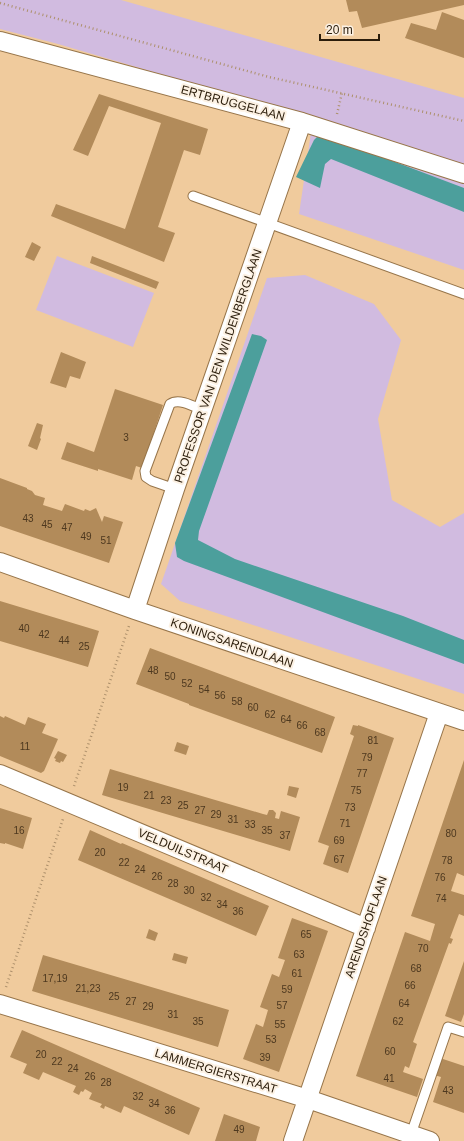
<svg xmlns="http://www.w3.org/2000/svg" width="464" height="1141" viewBox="0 0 464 1141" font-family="Helvetica,sans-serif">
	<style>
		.green { fill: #d1bbe0 }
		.water { fill: #4c9f9c }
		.building { fill: #b28b5a }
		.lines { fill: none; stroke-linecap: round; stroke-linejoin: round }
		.lane-casing { stroke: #97754a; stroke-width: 11 }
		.street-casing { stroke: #97754a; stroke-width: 20 }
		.path { stroke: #ad906b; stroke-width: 2.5; stroke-dasharray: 1 3; stroke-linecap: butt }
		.lane { stroke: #fff; stroke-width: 9 }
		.street { stroke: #fff; stroke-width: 18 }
		.labels { text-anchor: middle; stroke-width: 4; stroke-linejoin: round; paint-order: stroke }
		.number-label { font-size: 10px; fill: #4d381f }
		.street-label { font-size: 12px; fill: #2b1d0b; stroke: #fcf1e3 }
	</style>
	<rect width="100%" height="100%" fill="#f0cb9d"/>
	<path class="green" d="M0 0H121L464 98V270L299 214 313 119 58 44 0 29Z
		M57 256 154 293 133 347 36 310Z
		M305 275 374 304 401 340 378 419 392 500 440 527 464 513V694L180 601 161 584 267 278Z"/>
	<path class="water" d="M318 136 329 137 464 188V212L331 159 325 164 320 188 296 177 314 140Z
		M252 334 261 336 267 340 199 531 198 540 235 559 403 616 464 640V664L184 561 177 557 175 543Z"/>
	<path class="building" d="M346 0H464V5L362 28 357 11 349 12Z
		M442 12 464 20V58L405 38 411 23 436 30Z
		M99 94 208 129 200 155 184 150 158 227 175 233 164 262 51 216 56 204 125 229 161 123 109 106 88 156 73 150Z
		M32 242 41 247 34 261 25 257Z
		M92 256 159 282 156 289 90 263Z
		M61 352 86 362 80 379 70 376 66 388 50 383Z
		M115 389 163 405 142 468 136 466 132 480 98 469V471L61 459 67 442 94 452Z
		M37 423 43 425 40 438 41 439 37 450 28 446Z
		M0 478 27 488V489L32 491 35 495 45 498 43 505 62 511 65 504 84 511 85 509 90 511 96 508 102 522 104 516 123 522 109 563 0 526Z
		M0 601 99 631 88 667 0 641Z
		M150 648 335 717 322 753 189 705V704L136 684Z
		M0 716 4 718 5 716 25 725 28 717 46 724 42 733 58 739 44 771 41 773 0 756Z
		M353 725 358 726V725L394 738 348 873 323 864 329 846 318 842 354 736 350 734Z
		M177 742 189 746 186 755 174 751Z
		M58 751 67 755 63 762 61 761 60 763 55 761 56 759 54 758Z
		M464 760V876L457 873 451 891 464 895V916L459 914 450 938 453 939 451 944 449 943 413 1042 417 1044 409 1068 405 1066 403 1072 423 1079 417 1097 356 1076 405 932 430 941 435 924 411 916Z
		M110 769 263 814 267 815 269 810H273L276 813 275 818 279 819 281 811 300 817 290 851 102 795Z
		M289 786 299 788 296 798 287 795Z
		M0 808 32 818 23 849 5 843V844L0 843Z
		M90 830 121 844 122 843 269 906 256 936 78 860Z
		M292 918 328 931 279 1072 243 1059 256 1024 263 1027 268 1010 260 1007 272 974 279 977 285 960 278 958Z
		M149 929 158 933 155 941 146 938Z
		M174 953 188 957 186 964 172 960Z
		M43 955 229 1010 218 1047 32 991Z
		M464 961V1014L461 1022 445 1016Z
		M22 1030 200 1108 189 1135 124 1106 121 1113 105 1106 104 1109 100 1107 102 1104 89 1099 92 1093 85 1089 83 1092 81 1091 79 1095 73 1092 76 1086 43 1072 39 1080 23 1073 27 1064 10 1057Z
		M440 1058 464 1066V1113L433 1102 441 1077 434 1075Z
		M224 1114 260 1127 256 1141H215Z"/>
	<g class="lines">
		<defs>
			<path id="lane" d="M193 196 464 294
				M175 489 152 481 146 477 145 471 170 404C179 398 193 406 202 410
				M410 1137 448 1027 464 1032"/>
			<path id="street" d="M0 41 302 122 464 174
				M0 562 135 610 464 721
				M135 610 175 489 302 122
				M0 774 366 928
				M0 1004 308 1099 430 1141
				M293 1141 439 713"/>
		</defs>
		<use href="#lane" class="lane-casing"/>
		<use href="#street" class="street-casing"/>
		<path class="path" d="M0 3 269 77 464 121
			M337 114 342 93
			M74 786 129 626
			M6 987 63 819"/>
		<use href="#lane" class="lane"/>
		<use href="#street" class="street"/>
	</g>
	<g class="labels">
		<g class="number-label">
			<text x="126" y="441">3</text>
			<text x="28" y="522">43</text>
			<text x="47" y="528">45</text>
			<text x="67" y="531">47</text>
			<text x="86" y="540">49</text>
			<text x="106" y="544">51</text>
			<text x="24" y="632">40</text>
			<text x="44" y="638">42</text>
			<text x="64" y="644">44</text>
			<text x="84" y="650">25</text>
			<text x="153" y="674">48</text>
			<text x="170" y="680">50</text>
			<text x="187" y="687">52</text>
			<text x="204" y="693">54</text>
			<text x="220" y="699">56</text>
			<text x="237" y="705">58</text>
			<text x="253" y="711">60</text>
			<text x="270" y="718">62</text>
			<text x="286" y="723">64</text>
			<text x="302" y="729">66</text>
			<text x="320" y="736">68</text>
			<text x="373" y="744">81</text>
			<text x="25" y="750">11</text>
			<text x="367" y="761">79</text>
			<text x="362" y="777">77</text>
			<text x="123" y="791">19</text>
			<text x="356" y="794">75</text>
			<text x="149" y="799">21</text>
			<text x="166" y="804">23</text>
			<text x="183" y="809">25</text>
			<text x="350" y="811">73</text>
			<text x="200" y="814">27</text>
			<text x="216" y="818">29</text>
			<text x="233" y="823">31</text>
			<text x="345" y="827">71</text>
			<text x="250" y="828">33</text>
			<text x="19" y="834">16</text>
			<text x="267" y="834">35</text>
			<text x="451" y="837">80</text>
			<text x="285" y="839">37</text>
			<text x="339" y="844">69</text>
			<text x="100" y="856">20</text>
			<text x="339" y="863">67</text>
			<text x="447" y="864">78</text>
			<text x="124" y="866">22</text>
			<text x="140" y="873">24</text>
			<text x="157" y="880">26</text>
			<text x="440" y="881">76</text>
			<text x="173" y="887">28</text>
			<text x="189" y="894">30</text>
			<text x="206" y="901">32</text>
			<text x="441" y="902">74</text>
			<text x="222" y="908">34</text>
			<text x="238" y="915">36</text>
			<text x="306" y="938">65</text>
			<text x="423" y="952">70</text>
			<text x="299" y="958">63</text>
			<text x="416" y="972">68</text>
			<text x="297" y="977">61</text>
			<text x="55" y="982">17,19</text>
			<text x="410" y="989">66</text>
			<text x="88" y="992">21,23</text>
			<text x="287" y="993">59</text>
			<text x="114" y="1000">25</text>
			<text x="131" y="1005">27</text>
			<text x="404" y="1007">64</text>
			<text x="282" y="1009">57</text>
			<text x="148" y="1010">29</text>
			<text x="173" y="1018">31</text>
			<text x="198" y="1025">35</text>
			<text x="398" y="1025">62</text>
			<text x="280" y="1028">55</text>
			<text x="271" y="1043">53</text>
			<text x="390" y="1055">60</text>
			<text x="41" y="1058">20</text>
			<text x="265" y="1061">39</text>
			<text x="57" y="1065">22</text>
			<text x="73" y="1072">24</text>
			<text x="90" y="1080">26</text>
			<text x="389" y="1082">41</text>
			<text x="106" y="1086">28</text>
			<text x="448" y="1094">43</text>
			<text x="138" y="1100">32</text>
			<text x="154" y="1107">34</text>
			<text x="170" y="1114">36</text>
			<text x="239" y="1133">49</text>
		</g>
		<g class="street-label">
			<text transform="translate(233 103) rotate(15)" y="4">ERTBRUGGELAAN</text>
			<text transform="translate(218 366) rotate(-71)" y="4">PROFESSOR VAN DEN WILDENBERGLAAN</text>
			<text transform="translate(232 643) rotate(19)" y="4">KONINGSARENDLAAN</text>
			<text transform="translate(183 851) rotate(23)" y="4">VELDUILSTRAAT</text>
			<text transform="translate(366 927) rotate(-71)" y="4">ARENDSHOFLAAN</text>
			<text transform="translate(216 1071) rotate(17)" y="4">LAMMERGIERSTRAAT</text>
		</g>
	</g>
	<path d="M320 34v6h59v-6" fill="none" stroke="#2b1d0b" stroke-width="2"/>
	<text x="326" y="34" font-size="12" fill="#2b1d0b" stroke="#fcf1e3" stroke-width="3" paint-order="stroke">20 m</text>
</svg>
